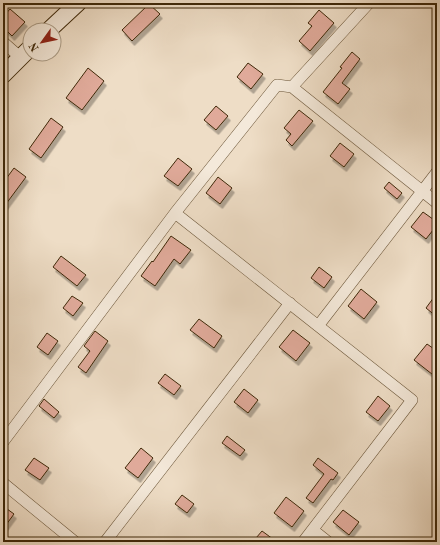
<svg xmlns="http://www.w3.org/2000/svg" width="440" height="545" viewBox="0 0 440 545" font-family="'Old Standard TT',serif">
	<style>
		.building { fill: #e0aa9a; stroke: #3e2809; filter: url(#shadow) }
		.lines { fill: none; stroke-linecap: round; stroke-linejoin: round }
		.street-casing { stroke: #6a5538; stroke-width: 12 }
		.secondary-casing { stroke: #3e2809; stroke-width: 18 }
		.street { stroke: #f4e9da; stroke-width: 11 }
		.secondary { stroke: #f4e9da; stroke-width: 16 }
	</style>
	<defs>
		<filter id="shadow"><feDropShadow dx="2.5" dy="4.5" stdDeviation="0" flood-color="#0004"/></filter>
	</defs>
	<rect width="100%" height="100%" fill="#eeddc6"/>
	<filter id="stains"><feTurbulence type="fractalNoise" baseFrequency=".005" numOctaves="4"/><feColorMatrix values="0 0 0 0 .2 0 0 0 0 .09 0 0 0 0 .02 0 0 0 .5 -.17"/></filter>
	<radialGradient id="worn" r=".72"><stop offset=".6" stop-color="#630" stop-opacity="0"/><stop offset="1" stop-color="#630" stop-opacity=".3"/></radialGradient>
	<path class="building" d="M149 4 160 14 132 41 122 30Z
		M10 9 25 22 12 36 3 27V17Z
		M319 10 334 23 310 51 299 41 312 26 308 23Z
		M352 52 360 59 342 83 350 89 338 104 323 92 342 68 340 67Z
		M248 63 263 74 251 89 237 77Z
		M88 68 104 81 82 110 66 98Z
		M216 106 228 116 216 130 204 120Z
		M299 110 313 121 292 146 286 140 291 134 284 128Z
		M51 118 63 127 41 158 29 149Z
		M340 143 354 154 344 167 330 156Z
		M178 158 192 169 178 186 164 176Z
		M14 168 26 177 3 208V183Z
		M218 177 232 188 220 204 206 193Z
		M389 182 402 193 397 199 384 188Z
		M423 212 437 222V225L426 239 411 227Z
		M171 236 191 250 180 264 174 259 155 286 141 276 152 261 153 262Z
		M61 256 86 275 77 286 53 267Z
		M319 267 332 277 324 288 311 278Z
		M361 289 377 302 364 319 348 306Z
		M437 293V317L426 308Z
		M72 296 83 303 73 316 63 308Z
		M199 319 222 336 214 348 190 330Z
		M293 330 310 343 296 361 279 347Z
		M95 331 108 341 86 373 78 367 90 351 84 346Z
		M47 333 58 341 48 355 37 347Z
		M427 344 437 351V378L414 360Z
		M165 374 181 386 174 395 158 383Z
		M244 389 258 400 248 413 234 402Z
		M378 396 390 406 378 421 366 412Z
		M44 399 59 412 54 418 39 406Z
		M227 436 245 450 240 456 222 443Z
		M141 448 153 458 138 478 125 468Z
		M34 458 49 468 40 480 25 470Z
		M318 458 338 473 333 480 331 479 313 503 306 498 324 474 313 465Z
		M182 495 194 504 187 513 175 504Z
		M286 497 304 511 292 527 274 513Z
		M3 506 14 514 3 529Z
		M343 510 359 522 349 535 333 522Z
		M262 531 277 542H262L256 538Z"/>
	<g class="lines">
		<defs>
			<path id="street" d="M3 42 20 57
				M292 87 437 203
				M175 213 412 400 303 542
				M318 326 437 172
				M3 442 175 213 277 85 292 87 369 3
				M3 483 75 542
				M313 530 328 542
				M105 542 290 303"/>
			<path id="secondary" d="M49 30 78 3
				M3 75 30 48"/>
		</defs>
		<use href="#street" class="street-casing"/>
		<use href="#secondary" class="secondary-casing"/>
		<use href="#street" class="street"/>
		<use href="#secondary" class="secondary"/>
	</g>
	<rect width="440" height="545" fill="none" stroke="#eeddc6" stroke-width="16"/>
	<rect x="4" y="4" width="432" height="537" fill="none" stroke="#3e2809" stroke-width="2"/>
	<rect x="8" y="8" width="424" height="529" fill="none" stroke="#3e2809"/>
	<g transform="translate(42 42) rotate(237)"><circle r="19" fill="#f4e9da" stroke="#ab9c86"/>
	<path d="M0-3L7 15L0 10L-7 15Z" fill="#8f2418"/>
	<text y="-6" font-size="11" font-weight="bold" text-anchor="middle" fill="#3e2809">N</text>
	</g>
	<rect width="100%" height="100%" filter="url(#stains)"/>
	<rect width="100%" height="100%" fill="url(#worn)"/>
</svg>
